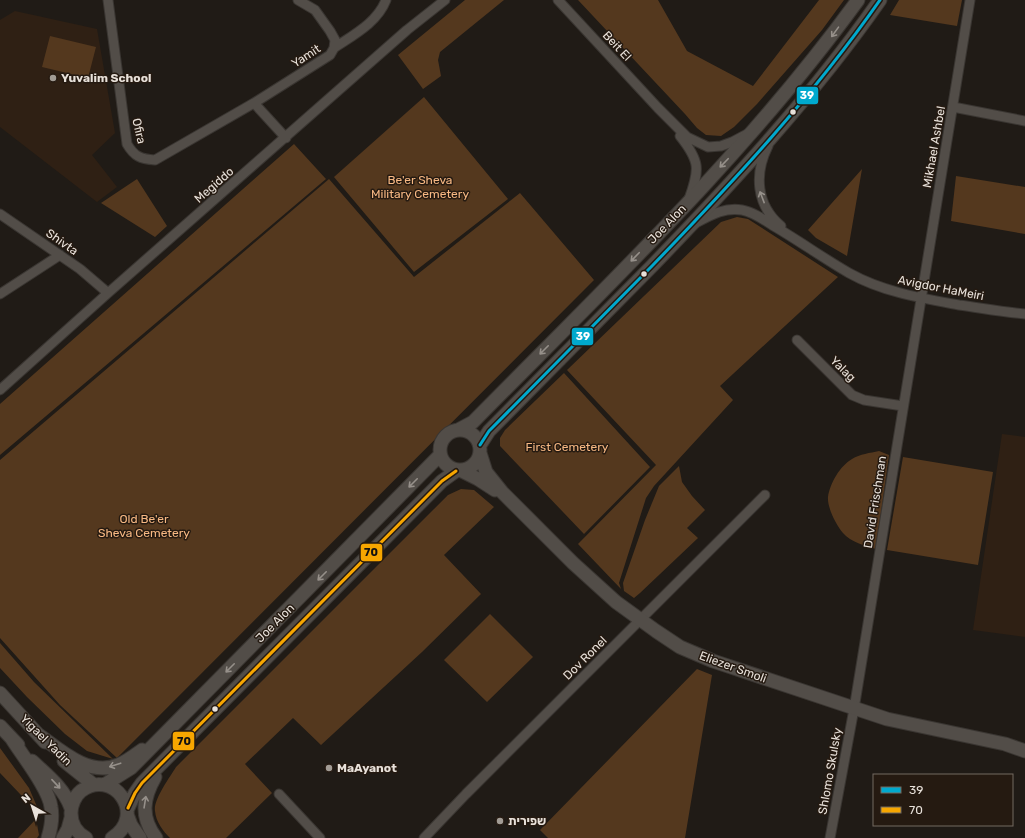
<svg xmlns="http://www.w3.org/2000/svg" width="1025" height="838" viewBox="0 0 1025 838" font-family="Rubik,Heebo,sans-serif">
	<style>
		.built { fill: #2f2014 }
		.green { fill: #54381e }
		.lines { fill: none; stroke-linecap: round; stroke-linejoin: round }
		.street-casing { stroke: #3a3632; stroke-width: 11 }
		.secondary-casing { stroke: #3a3632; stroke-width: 15 }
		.street { stroke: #524d48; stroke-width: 9 }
		.secondary { stroke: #524d48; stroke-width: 13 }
		.bus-1-casing { stroke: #251a11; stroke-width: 6 }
		.bus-2-casing { stroke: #251a11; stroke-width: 6 }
		.bus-1 { stroke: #00a9ce; stroke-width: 3 }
		.bus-2 { stroke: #f7a600; stroke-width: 3 }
		.oneway { stroke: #96908a }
		.poi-dot { fill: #a29c95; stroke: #251a11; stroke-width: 1.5 }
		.bus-dot { fill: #e8e1da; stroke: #251a11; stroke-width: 1.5 }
		.labels { text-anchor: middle; stroke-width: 3; stroke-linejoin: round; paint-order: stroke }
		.street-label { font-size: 12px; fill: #e8e1da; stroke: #251a11 }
		.poi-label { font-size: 12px; font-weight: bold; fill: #e8e1da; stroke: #251a11; text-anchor: start }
		.park-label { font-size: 12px; fill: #f7b883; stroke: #251a11 }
		.line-badge { stroke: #251a11; stroke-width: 1.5 }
		.badge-label { font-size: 11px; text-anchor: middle; font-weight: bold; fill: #fff }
		.pale-badge-label { font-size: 11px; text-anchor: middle; font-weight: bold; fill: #111 }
	</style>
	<rect width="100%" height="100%" fill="#201b16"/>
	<path class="built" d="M15 11 97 29 115 133 92 155 117 187 97 202 0 127V20Z
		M1002 434 1025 437V637L973 630Z"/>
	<path class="green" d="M465 0H504L440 52 438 60 441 76 423 89 398 55Z
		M578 0H658L687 51 753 86 819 0H844L822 30 757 104 734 127 721 136 706 135 697 128 685 114Z
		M899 0H962L957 26 890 15Z
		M50 36 96 47 88 78 42 67Z
		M424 97 508 199 414 272 334 177Z
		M294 144 326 179 0 455V404Z
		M862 169 847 256 816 238 808 230Z
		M956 176 1025 187V234L951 221Z
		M137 179 167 226 155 237 101 203Z
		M329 179 414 277 520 193 594 280 117 758 60 705 0 638V460Z
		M737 217 748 219 838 277 720 386 733 400 654 486 646 498 619 583 621 589 578 544 656 465 567 370 721 222Z
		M564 373 650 467 584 534 500 446V438L505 430Z
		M879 451 889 455 876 549C865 546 851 542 843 533 836 525 827 507 828 497 830 483 840 466 852 459 860 454 870 453 879 451Z
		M903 457 993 472 978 565 887 550Z
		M679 466 682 482 692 496 705 510 687 528 698 538 640 593 634 598 624 591 623 583 645 520 659 486Z
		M461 489 474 490 494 507 444 555 481 594 422 652 321 745 293 718 245 764 272 793 226 838H170C163 831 156 822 155 811 153 800 170 777 176 767L448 495Z
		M490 614 533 657 487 702 444 660Z
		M0 643 34 682 113 759 87 751 65 734 27 697 0 668Z
		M697 669 712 675 685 838H548L540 830Z
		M0 748 29 788 41 816 0 773Z
		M36 819 39 835 37 838H18Z"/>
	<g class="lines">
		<defs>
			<path id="street" d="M108 0 127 144C134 156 140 159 155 160L254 103 330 55 334 48 335 40 330 31 315 10 298 0
				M558 0 658 108 687 137 708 147 721 146 732 142 747 134
				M334 48C353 35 377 23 386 0
				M254 103 286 138
				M953 107 1025 121
				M680 136C700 161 700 169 689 199
				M768 146C754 174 756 205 781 226
				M0 214 80 269 108 293
				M696 223C711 215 725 207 742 210 753 212 763 219 772 225 798 240 823 258 849 273 883 292 921 298 959 305 981 308 1003 312 1025 314
				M0 294 60 255
				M797 340 852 395 864 400 903 406
				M0 390 108 293 407 30 445 0
				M279 794 320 838
				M424 838 466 794 765 495
				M830 838 854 709 970 0"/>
			<path id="secondary" d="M440 450a20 20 0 1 1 40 0a20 20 0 1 1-40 0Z
				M458 430 473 422C607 286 746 154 858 0
				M480 445 489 431C543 376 598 321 652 266 733 182 813 96 880 0
				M480 453 486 472 502 492 573 563 616 602 656 631 680 647 713 661 887 719 1005 744 1025 751
				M462 471 478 479 495 490
				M0 693 45 742
				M0 726 18 745
				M39 735C61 751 89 777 118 765 126 762 135 755 142 750
				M12 739C22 755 49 789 51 807 53 817 51 828 48 838
				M32 761C47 775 64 788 71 808
				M64 761 94 785
				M155 777C143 798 140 817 156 838
				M104 785 131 768 440 455
				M128 808 135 793 142 783 442 481 456 471
				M128 817 131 825 140 838
				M63 838 68 829 71 818
				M86 838C77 833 71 824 71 813 71 805 75 796 81 791 113 767 148 815 112 838"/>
		</defs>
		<use href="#street" class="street-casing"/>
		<use href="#secondary" class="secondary-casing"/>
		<use href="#street" class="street"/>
		<use href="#secondary" class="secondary"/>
		<defs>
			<path id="bus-1" d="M480 445 489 431C543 376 598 321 652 266 733 182 813 96 880 0"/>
			<path id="bus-2" d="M128 808 135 793 142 783 442 481 456 471"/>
		</defs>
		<use href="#bus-1" class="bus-1-casing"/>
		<use href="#bus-2" class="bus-2-casing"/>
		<use href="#bus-1" class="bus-1"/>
		<use href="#bus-2" class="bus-2"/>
	</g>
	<defs><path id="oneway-shaft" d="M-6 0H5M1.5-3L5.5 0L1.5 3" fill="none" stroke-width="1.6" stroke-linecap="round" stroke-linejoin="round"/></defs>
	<g class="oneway">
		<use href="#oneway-shaft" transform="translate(835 32) rotate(126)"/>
		<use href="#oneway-shaft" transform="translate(724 163) rotate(134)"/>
		<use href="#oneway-shaft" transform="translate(762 197) rotate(-111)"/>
		<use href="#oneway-shaft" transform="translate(635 257) rotate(134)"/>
		<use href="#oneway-shaft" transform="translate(544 350) rotate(135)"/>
		<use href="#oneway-shaft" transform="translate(413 483) rotate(135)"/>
		<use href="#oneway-shaft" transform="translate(322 576) rotate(135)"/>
		<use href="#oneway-shaft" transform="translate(230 668) rotate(135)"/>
		<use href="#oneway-shaft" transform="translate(115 765) rotate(162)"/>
		<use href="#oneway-shaft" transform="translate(56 784) rotate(47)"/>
		<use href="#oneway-shaft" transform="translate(145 802) rotate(-81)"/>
	</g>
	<g class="poi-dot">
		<circle cx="53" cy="78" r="4"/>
		<circle cx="329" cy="768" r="4"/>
		<circle cx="500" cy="821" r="4"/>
	</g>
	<g class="bus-dot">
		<circle cx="793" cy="112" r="3.5"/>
		<circle cx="644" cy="274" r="3.5"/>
		<circle cx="215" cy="709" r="3.5"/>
	</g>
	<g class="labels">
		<g class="street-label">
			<text transform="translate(617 46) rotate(47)" y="4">Beit El</text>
			<text transform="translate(306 56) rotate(-33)" y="4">Yamit</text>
			<text transform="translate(139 131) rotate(77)" y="4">Ofira</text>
			<text transform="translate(934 147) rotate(-80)" y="4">Mikhael Ashbel</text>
			<text transform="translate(214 185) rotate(-41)" y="4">Megiddo</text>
			<text transform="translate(667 224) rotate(-46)" y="4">Joe Alon</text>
			<text transform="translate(62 242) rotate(35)" y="4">Shivta</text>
			<text transform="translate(941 288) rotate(11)" y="4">Avigdor HaMeiri</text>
			<text transform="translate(843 369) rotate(45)" y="4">Yalag</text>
			<text transform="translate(875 502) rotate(-81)" y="4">David Frischman</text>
			<text transform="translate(275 623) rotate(-45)" y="4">Joe Alon</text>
			<text transform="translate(585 658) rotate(-45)" y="4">Dov Ronel</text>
			<text transform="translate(733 667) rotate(20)" y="4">Eliezer Smoli</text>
			<text transform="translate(46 740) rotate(45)" y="4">Yigael Yadin</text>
			<text transform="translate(830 771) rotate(-80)" y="4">Shlomo Skulsky</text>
		</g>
		<g class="poi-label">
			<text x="61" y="82">Yuvalim School</text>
			<text x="337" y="772">MaAyanot</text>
			<text x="508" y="825">שפירית</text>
		</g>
		<g class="park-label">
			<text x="420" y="184">Be'er Sheva<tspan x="420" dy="14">Military Cemetery</tspan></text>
			<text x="567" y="451">First Cemetery</text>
			<text x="144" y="523">Old Be'er<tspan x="144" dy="14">Sheva Cemetery</tspan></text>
		</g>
	</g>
	<g class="line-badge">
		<rect x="796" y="86" width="23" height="19" rx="4" fill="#00a9ce"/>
		<rect x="571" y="327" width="23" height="19" rx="4" fill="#00a9ce"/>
		<rect x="360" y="543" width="23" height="19" rx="4" fill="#f7a600"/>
		<rect x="172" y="731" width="23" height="20" rx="4" fill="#f7a600"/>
	</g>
	<g class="badge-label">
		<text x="807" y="99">39</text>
		<text x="583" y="340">39</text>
	</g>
	<g class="pale-badge-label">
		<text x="371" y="556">70</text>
		<text x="184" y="745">70</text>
	</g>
	<rect x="873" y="774" width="140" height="52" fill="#251a11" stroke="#736a61"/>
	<rect x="881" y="787" width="20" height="6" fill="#00a9ce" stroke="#736a61"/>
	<text x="909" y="794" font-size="12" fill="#e8e1da">39</text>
	<rect x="881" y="807" width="20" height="6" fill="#f7a600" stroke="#736a61"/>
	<text x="909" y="814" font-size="12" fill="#e8e1da">70</text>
	<g transform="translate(32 806) rotate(321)" stroke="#251a11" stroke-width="3" paint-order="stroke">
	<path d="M0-3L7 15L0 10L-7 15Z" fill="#e8e1da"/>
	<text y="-6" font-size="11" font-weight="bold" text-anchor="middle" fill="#e8e1da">N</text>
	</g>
</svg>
